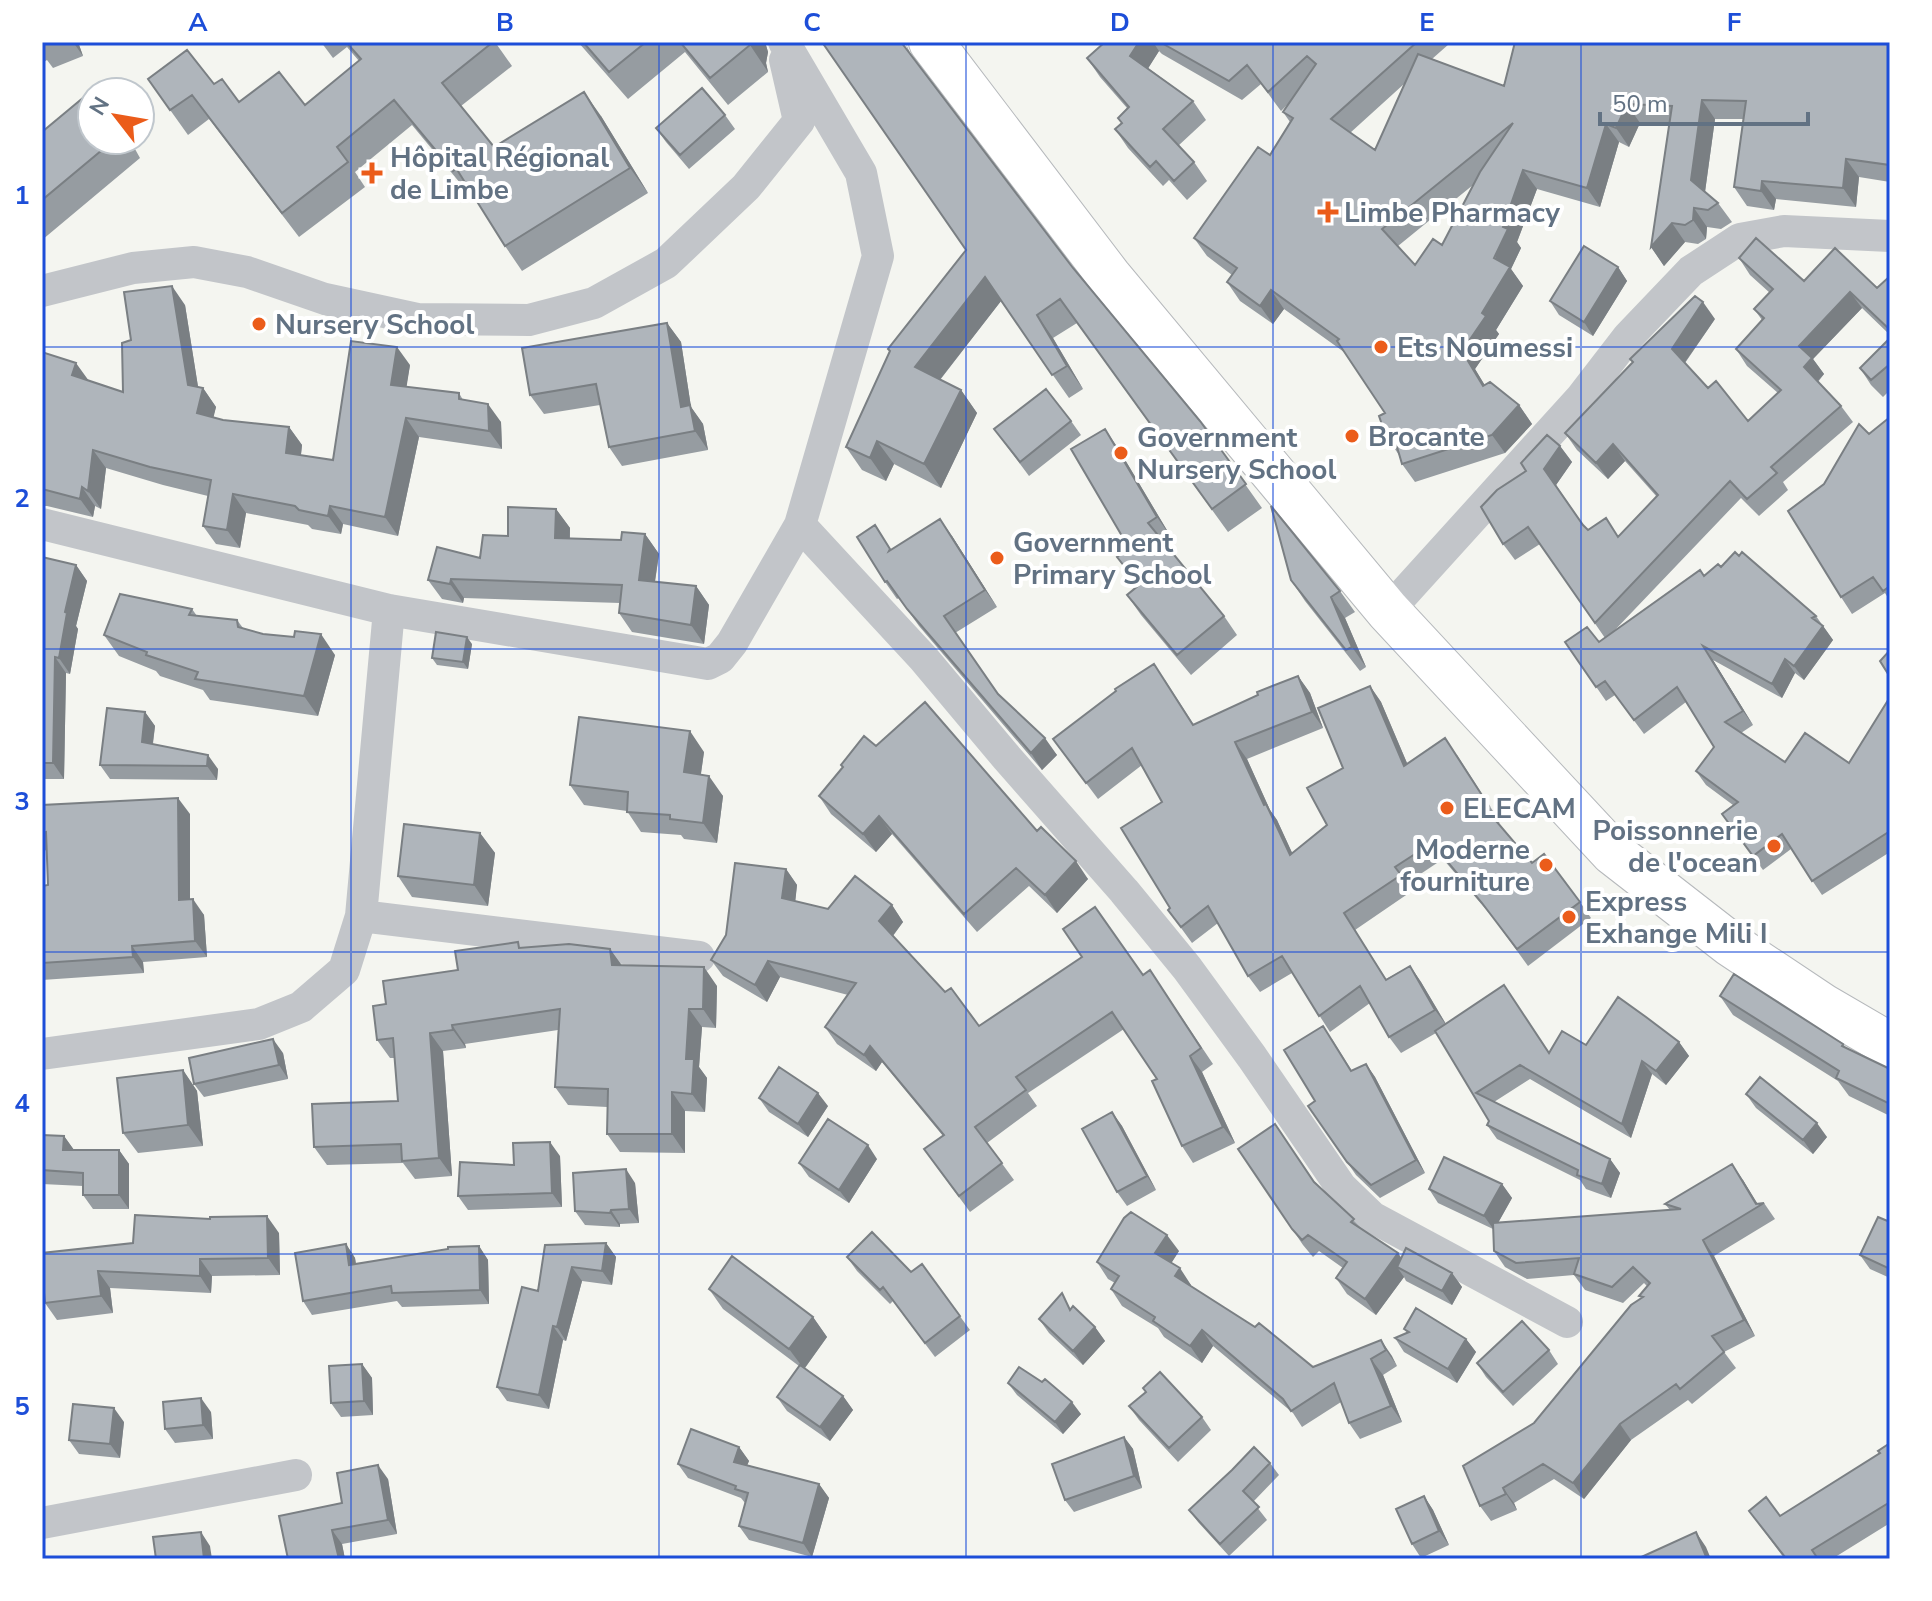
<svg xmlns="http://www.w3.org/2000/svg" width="1932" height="1601" viewBox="0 0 1932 1601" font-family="'Nunito Sans',sans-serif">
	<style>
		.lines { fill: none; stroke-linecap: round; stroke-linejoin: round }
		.highway-casing { stroke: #b6b9bc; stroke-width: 46 }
		.street { stroke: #c2c5c9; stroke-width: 32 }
		.highway { stroke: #fff; stroke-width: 44 }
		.wall { fill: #969ca1; fill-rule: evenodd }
		.shaded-wall { fill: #7a7f83 }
		.building { fill: #afb5bb; stroke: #7a7f83; stroke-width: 2; fill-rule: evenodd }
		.grid { fill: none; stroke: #1d4ed8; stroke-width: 2; stroke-opacity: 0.55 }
		.poi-dot { fill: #eb5c1a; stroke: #fff; stroke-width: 3 }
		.labels { text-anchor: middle; stroke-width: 8; stroke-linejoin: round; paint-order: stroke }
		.poi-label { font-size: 28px; font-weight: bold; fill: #627283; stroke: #fff; text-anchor: start }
		.neatline { fill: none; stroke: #1d4ed8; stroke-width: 3 }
		.grid-label { font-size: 26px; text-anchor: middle; font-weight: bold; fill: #1d4ed8 }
	</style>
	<rect width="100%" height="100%" fill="#f4f5f0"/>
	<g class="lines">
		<defs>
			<path id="highway" d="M931 42 1109 276 1388 611 1613 853 1730 944 1823 1006 1890 1045"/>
		</defs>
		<use href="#highway" class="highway-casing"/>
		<path class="street" d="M42 291 133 268 194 262 247 272 325 299 417 319 529 320 594 303 666 263 746 187 799 121 785 60
			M42 524 389 610 708 664 720 658 732 643 800 525 878 256 861 173 784 42
			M800 525 924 659 1007 758 1124 891 1187 968 1252 1057 1341 1187 1372 1217 1567 1322
			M1388 611 1581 398 1628 337 1691 271 1740 239 1784 231 1890 236
			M361 916 699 957
			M42 1054 259 1024 301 1007 344 970 361 916 389 610
			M42 1523 296 1475"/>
		<use href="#highway" class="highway"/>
	</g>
	<path class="wall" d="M42 42H78L83 56 53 68 47 60 42 63Z
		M321 42H495L512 66 461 106 494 147 601 116 648 193 522 271 505 246 472 194 470 195 412 125 355 172 365 187 299 237 209 119 188 135 148 79 214 84 239 102 305 105 359 61 347 47 333 58Z
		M578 42H765L768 52 766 63 768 72 728 105 685 52 628 99Z
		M1105 42H1449V44L1432 59 1504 86 1890 42V182L1859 177 1856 207 1776 199 1774 210 1747 206 1734 187 1743 119H1715L1705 192 1718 203 1732 222 1721 229 1707 227 1706 239 1698 244 1685 242 1664 266 1651 247 1669 124 1640 123 1629 147 1619 142 1600 207 1537 189 1517 242 1521 248 1511 269 1523 286 1496 330 1499 334 1475 369 1485 386 1519 405 1532 424 1505 453 1415 482 1402 464 1399 455 1386 436 1385 413 1344 352 1284 309 1273 324 1240 301 1227 282 1232 275 1207 256 1194 238 1270 155 1290 122 1283 112 1287 105 1281 111 1261 84 1242 100 1162 54 1159 51 1148 68 1193 101 1206 120 1178 146 1194 162 1207 181 1187 200 1169 180 1163 186 1128 148 1115 129 1122 123 1118 118 1127 108 1100 77 1087 58ZM1404 84 1375 150 1350 133ZM1473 185 1442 245 1415 265 1398 246Z
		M906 44 910 53 1073 268 1200 421 1262 508 1228 532 1077 323 1053 338 1083 389 1069 398 1001 301 940 380 961 390 977 413 941 488 894 464 886 481 862 470 846 447 966 250Z
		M725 115 735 129 689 169 666 142 656 128Z
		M42 132 92 140H130L140 158 42 240Z
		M1739 258 1804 281 1877 288 1890 277V335L1862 308 1813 359 1824 374 1818 382 1841 406 1853 422 1783 482 1788 490 1759 516 1741 498 1613 632 1704 576 1721 567 1816 616 1833 640 1804 680 1795 673 1782 698 1713 660 1753 725 1741 733 1785 762 1849 763 1890 697V852L1822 895 1791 849 1763 870 1722 814 1733 805 1706 785 1696 771 1714 747 1686 702 1644 734 1615 695 1606 701 1565 642H1599L1605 638 1540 544 1515 560 1503 544 1560 446 1572 462 1556 485 1584 526 1588 530 1619 537 1657 497 1625 461 1608 479 1577 450 1565 433 1715 319 1685 363 1708 388 1748 421 1778 393 1747 366 1736 349 1762 320 1754 309 1770 293 1750 275Z
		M1618 267 1627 281 1593 336 1559 315 1550 301Z
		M185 305 198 387 203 388 216 407 213 417 223 420 289 427 302 445 301 455 333 460 410 365 406 387 459 393 463 400 501 422 502 449 419 437 398 536 343 524 341 534 312 529 308 525 246 513 240 548 216 544 203 526 208 496 163 485 106 468 101 509 95 506 93 517 47 506H42V352L88 380 123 392 131 340Z
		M667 323 681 342 691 407 703 424 708 450 622 466 609 447 600 405 544 414 530 395Z
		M1890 338V390L1883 397 1871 385 1860 368Z
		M1890 417V601L1885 593 1852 614 1841 597 1824 484 1869 434Z
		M1071 421 1081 435 1029 476 994 429Z
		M1118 448 1171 537 1163 542 1224 616 1237 635 1191 675 1141 615 1127 595 1138 586 1117 557 1129 548Z
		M556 509 570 528V538L621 540 645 534 659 554 655 582 696 586 709 605 704 644 632 632 619 613 620 603 464 598 463 603 442 599 428 580 480 558 508 536Z
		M952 536 997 607 955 633 998 694 1057 755 1042 770 919 626 899 598 897 599 885 582Z
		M42 557 76 565 87 581 76 626 78 629 70 674 66 673 64 779H42Z
		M1291 580 1340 591 1355 612 1345 618 1366 667 1360 671 1305 601Z
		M192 609 197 616 237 620 243 628 335 655 318 716 210 700 203 690 160 676 156 671 119 656 104 635Z
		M472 644 468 669 437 665 432 658Z
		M1298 676 1310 693 1323 728 1247 759 1270 810 1277 820 1292 853 1327 825 1370 686 1381 702 1407 763 1457 755 1500 822 1498 823 1532 863 1580 902 1591 918 1528 966 1494 919 1443 859 1407 883 1412 891 1355 930 1386 979 1410 966 1421 982 1446 1024 1549 1053 1586 1045 1679 1042 1689 1056 1666 1085 1652 1074 1631 1138 1530 1079 1494 1102 1610 1159 1620 1173 1611 1198 1586 1189 1580 1180 1497 1139 1487 1125 1489 1121 1436 1033 1401 1053 1389 1037 1370 1003 1330 1032 1292 973 1260 992 1248 976 1218 923 1192 943 1168 910 1170 908 1162 802 1142 765 1098 799 1053 739 1165 680 1194 725Z
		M145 712 155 726 153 744 218 769 217 780 110 779 100 765Z
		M876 746 1037 831 1088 879 1057 913 1029 886 977 932 892 834 876 852 831 814 819 796Z
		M704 752 701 774 723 796 717 843 684 839 681 835 641 832 627 811 584 805 570 785Z
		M42 805 190 814V899L204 915 207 957 143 962 144 973 42 980V886L48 885 47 850 42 851Z
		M480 833 495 853 488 906 412 897 398 876Z
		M786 869 797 885 795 901 828 909 892 905 903 922 893 936 945 992 979 1026 1143 975 1150 970 1213 1064 1202 1072 1235 1143 1193 1163 1182 1146 1157 1079 1124 1029 1028 1093 1037 1106 987 1143 1014 1180 970 1212 936 1166 943 1136 882 1062 876 1071 837 1044 825 1027 848 995 780 977 767 1002 723 976 711 960 726 935Z
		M522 948 610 949 622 966 717 986 716 1028 702 1027 699 1067 707 1078 705 1112 685 1111V1153L620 1152 607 1134V1107L568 1105 555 1087 558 1030 465 1044 466 1048 443 1051 452 1176 415 1179 403 1163 327 1165 314 1147 398 1101 395 1058H390L377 1040 386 1004 458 970Z
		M1720 996 1843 1044 1847 1049 1890 1069V1116L1849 1096 1838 1081 1733 1015Z
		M1332 1039 1352 1071 1366 1064 1375 1077 1425 1173 1380 1198 1356 1175 1308 1106 1315 1101Z
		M283 1053 288 1079 204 1097 194 1084Z
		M183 1070 197 1091 203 1146 138 1153 123 1133Z
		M1746 1094 1827 1137 1813 1154 1756 1108Z
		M759 1098 828 1106 808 1137 769 1112Z
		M1112 1112 1122 1126 1156 1190 1127 1206 1117 1192Z
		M42 1135 64 1136 74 1150H119L129 1164V1209H93L83 1195V1186L42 1184Z
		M1238 1149 1315 1182 1360 1227 1401 1258 1452 1273 1462 1287 1452 1305 1406 1281 1404 1277 1376 1315 1347 1294 1336 1278 1343 1268 1319 1251 1313 1257 1303 1245Z
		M560 1156 562 1207 468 1210 458 1196 514 1165Z
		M877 1159 849 1203 809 1177 799 1163Z
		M1743 1180 1757 1204 1764 1203 1775 1219 1714 1256 1755 1336 1724 1352 1736 1368 1692 1404 1688 1400 1631 1440 1584 1499 1554 1479 1514 1503 1517 1510 1491 1521 1480 1506 1534 1423 1641 1298 1639 1296 1647 1286 1644 1283 1623 1303 1585 1290 1574 1275 1527 1279 1505 1267 1494 1251 1493 1229 1438 1203 1429 1189 1502 1184 1512 1198 1498 1223 1670 1210 1665 1204Z
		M635 1183 639 1223 620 1224V1227L585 1225 575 1211Z
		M1890 1222V1278L1870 1269 1860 1255Z
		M279 1233 280 1275 212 1276 211 1293 110 1288 113 1313 57 1320 45 1303 42 1272Z
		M606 1243 616 1257 612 1285 582 1281 566 1341 563 1340 549 1409 507 1401 497 1387 538 1291Z
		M346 1244 355 1258 356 1264 479 1246 488 1260 489 1304 402 1307 397 1301 312 1315 303 1301Z
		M1179 1251 1171 1263 1191 1285 1190 1286 1313 1367 1381 1340 1397 1366 1383 1375 1402 1422 1360 1439 1349 1423 1341 1402 1302 1427 1293 1413 1213 1346 1202 1363 1164 1337 1158 1328 1122 1306 1111 1289 1115 1283 1108 1279 1097 1262Z
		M847 1257 911 1272 922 1264 970 1330 935 1357 893 1301 890 1304 857 1271Z
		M709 1289 813 1317 827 1337 805 1368 843 1396 853 1410 830 1441 787 1411 777 1397 799 1366 723 1309Z
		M1072 1308 1095 1327 1105 1341 1083 1365 1049 1333 1039 1319Z
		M1404 1329 1466 1339 1476 1352 1457 1383 1404 1352 1395 1338 1407 1333Z
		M1549 1350 1558 1364 1513 1406 1486 1377 1477 1363Z
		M362 1364 372 1378 373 1415 341 1417 331 1403Z
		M1008 1383 1081 1414 1063 1434 1017 1395Z
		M1129 1406 1202 1417 1211 1430 1178 1462 1139 1420Z
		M211 1412 213 1439 175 1443 165 1429Z
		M124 1422 120 1458 79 1454 69 1440Z
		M1124 1437 1133 1449 1142 1488 1074 1512 1065 1500Z
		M1890 1443V1523L1832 1559H1782L1784 1558 1749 1511 1780 1516 1880 1453Z
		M739 1447 749 1461 747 1465 819 1484 829 1498 812 1557 749 1540 739 1526 745 1503 741 1498 688 1478 678 1464Z
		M1270 1463 1279 1475 1253 1502 1267 1520 1229 1556 1198 1522 1189 1510Z
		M388 1479 397 1534 342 1544 345 1559H288L342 1503Z
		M1424 1496 1433 1510 1449 1545 1421 1558 1412 1544Z"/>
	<path class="shaded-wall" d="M73 42H78L83 56Z
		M749 42H765L768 52 766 63 768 72 750 45Z
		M1139 42H1153L1159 51 1144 75 1130 56Z
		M584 92 601 116 648 193 630 168Z
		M1702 100 1715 119 1704 199 1691 180Z
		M1627 104 1640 123 1629 147 1616 128Z
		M1606 124 1619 142 1600 207 1587 188Z
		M1846 159 1859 177 1856 207 1843 188Z
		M1523 170 1537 189 1517 242 1521 248 1511 269 1523 286 1496 330 1499 334 1475 369 1497 405 1483 386 1462 351 1482 313 1503 227Z
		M1762 181 1776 199 1774 210 1761 191Z
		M1694 208 1707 227 1706 239 1693 220Z
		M1672 223 1685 242 1664 266 1651 247Z
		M1618 267 1627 281 1593 336 1584 322Z
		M985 277 1001 301 931 391 915 367Z
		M172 286 185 305 200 399 203 388 216 407 210 432 197 413 188 385Z
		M1271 290 1284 309 1273 324 1260 306Z
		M1850 292 1862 308 1813 359 1824 374 1815 384 1804 367 1799 346Z
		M1703 302 1715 319 1683 365 1672 349Z
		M1037 315 1053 338 1083 389 1067 366Z
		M667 323 681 342 691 407 703 424 708 450 695 431 681 407Z
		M397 347 410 365 404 403 391 385Z
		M76 363 89 381 72 375Z
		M961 390 977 413 941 488 924 464Z
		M488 404 501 422 502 449 489 431Z
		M1519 405 1532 424 1505 453 1492 435Z
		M406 418 419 437 398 536 385 517Z
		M289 427 302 445 299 471 286 453Z
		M1105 429 1118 448 1171 537 1157 517Z
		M877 441 894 464 886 481 870 458Z
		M1613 444 1625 461 1608 479 1596 463Z
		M1560 446 1572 462 1556 485 1544 469Z
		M93 450 106 468 101 509 88 491Z
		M82 487 95 506 93 517 80 499Z
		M233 494 246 513 240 548 227 530Z
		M330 506 343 524 341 534 328 516Z
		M556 509 570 528 569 557 555 538Z
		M940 519 952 536 997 607 985 590Z
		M645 534 659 554 652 600 639 580Z
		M76 565 87 581 76 626 78 629 70 674 59 658 65 612Z
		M451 579 464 598 463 603 450 584Z
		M696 586 709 605 704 644 691 625Z
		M1331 597 1345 618 1366 667 1352 647Z
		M1823 626 1833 640 1804 680 1794 666Z
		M321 634 335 655 318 716 304 696Z
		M467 637 472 644 468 669 463 662Z
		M1703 646 1713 660 1753 725 1743 711Z
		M55 657 66 673 64 779 53 763Z
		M1785 659 1795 673 1782 698 1772 684Z
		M1298 676 1310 693 1323 728 1312 712Z
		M1370 686 1381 702 1415 782 1404 766Z
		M145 712 155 726 151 756 142 742Z
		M690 731 704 752 698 793 684 772Z
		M1045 738 1057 755 1042 770 1031 753Z
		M1235 742 1247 759 1270 810 1277 820 1301 872 1290 855 1264 805Z
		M208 755 218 769 217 780 207 766Z
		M709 776 723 796 717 843 703 823Z
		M178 798 190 814V916L179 900Z
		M879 816 892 834 876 852 863 834Z
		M480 833 495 853 488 906 474 885Z
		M1076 861 1088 879 1057 913 1045 895Z
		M786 869 797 885 794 914 782 898Z
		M193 899 204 915 207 957 195 941Z
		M892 905 903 922 891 938 879 921Z
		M132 946 143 962 144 973 133 957Z
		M610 949 623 967 612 965Z
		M768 961 780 977 767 1002 755 985Z
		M1410 966 1421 982 1447 1026 1435 1010Z
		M704 967 717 986 716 1028 703 1009Z
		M689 1009 702 1027 699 1067 707 1078 705 1112 692 1094 686 1059Z
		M452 1025 465 1044 466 1048 453 1030Z
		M430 1033 443 1051 452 1176 439 1158Z
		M273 1039 283 1053 288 1079 279 1065Z
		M1679 1042 1689 1056 1666 1085 1656 1071Z
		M870 1046 882 1062 876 1071 864 1055Z
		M1190 1056 1202 1072 1235 1143 1223 1127Z
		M1642 1061 1652 1074 1631 1138 1622 1124Z
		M1366 1064 1375 1077 1425 1173 1416 1160Z
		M183 1070 197 1091 203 1146 188 1125Z
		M672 1092 685 1111V1153L672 1134Z
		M818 1093 828 1106 808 1137 798 1124Z
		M1112 1112 1122 1126 1156 1190 1147 1176Z
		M1817 1123 1827 1137 1813 1154 1803 1140Z
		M64 1136 74 1150H63Z
		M550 1142 560 1156 562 1207 552 1193Z
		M868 1145 877 1159 849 1203 839 1190Z
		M119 1150 129 1164V1209L119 1195Z
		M1610 1159 1620 1173 1611 1198 1602 1184Z
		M1732 1164 1743 1180 1759 1206 1758 1207Z
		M626 1169 635 1183 639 1223 629 1209Z
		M1502 1184 1512 1198 1494 1230 1484 1216Z
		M611 1210 620 1224V1227L610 1213Z
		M267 1216 279 1233 280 1275 268 1258Z
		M1167 1235 1179 1251 1167 1270 1155 1253Z
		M1703 1240 1714 1256 1755 1336 1744 1320Z
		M606 1243 616 1257 612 1285 602 1271Z
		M346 1244 355 1258 358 1279 349 1265Z
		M479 1246 488 1260 489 1304 480 1290Z
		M1398 1253 1409 1269 1397 1267 1404 1277 1376 1315 1365 1299Z
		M200 1259 212 1276 211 1293 200 1276Z
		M572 1267 582 1281 566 1341 557 1327Z
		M1180 1268 1191 1285 1186 1292 1175 1276Z
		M98 1271 110 1288 113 1313 101 1296Z
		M1452 1273 1462 1287 1452 1305 1442 1291Z
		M813 1317 827 1337 804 1369 789 1349Z
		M553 1326 563 1340 549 1409 539 1395Z
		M1095 1327 1105 1341 1083 1365 1073 1351Z
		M1202 1330 1213 1346 1202 1363 1190 1346Z
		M1466 1339 1476 1352 1457 1383 1448 1369Z
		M1381 1340 1392 1356 1397 1366 1386 1350Z
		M1371 1359 1383 1375 1402 1422 1391 1406Z
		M362 1364 372 1378 373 1415 364 1401Z
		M843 1396 853 1410 830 1441 820 1427Z
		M201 1398 211 1412 213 1439 203 1425Z
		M1072 1402 1081 1414 1063 1434 1055 1422Z
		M114 1408 124 1422 120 1458 110 1444Z
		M1620 1424 1631 1440 1584 1499 1573 1483Z
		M1124 1437 1133 1449 1142 1488 1134 1476Z
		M739 1447 749 1461 743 1475 734 1462Z
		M378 1465 388 1479 397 1534 388 1520Z
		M819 1484 829 1498 812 1557 803 1543Z
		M1503 1488 1514 1503 1517 1510 1506 1494Z
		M1424 1496 1433 1510 1449 1545 1439 1531Z
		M332 1530 342 1544 345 1559H339Z
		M201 1532 210 1546 212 1559H204Z
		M1696 1532 1706 1547 1711 1559H1707Z"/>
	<path class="building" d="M346 42H493L442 83 494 147 584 92 630 168 505 246 456 168 453 171 394 100 337 147 348 162 282 213 192 95 170 110 148 79 187 50 214 84 222 79 239 102 279 72 305 105 361 59Z
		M583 42H646L609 72Z
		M680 42H749L750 45 710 78Z
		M822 42H901L1073 268 1200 421 1246 484 1212 509 1060 299 1037 315 1067 366 1052 375 985 277 915 367 961 390 924 464 877 441 870 458 846 447 890 351 888 349 966 250Z
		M1105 42H1139L1130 56 1193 101 1163 129 1194 162 1174 181 1156 161 1150 167 1115 129 1122 123 1118 118 1129 107 1087 58Z
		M1160 42H1417L1331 119 1375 150 1418 54 1504 86 1515 42H1890V165L1846 159 1843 188 1762 181 1761 191 1734 187 1746 101 1702 100 1691 180 1718 203 1708 210 1694 208 1693 220 1685 225 1672 223 1651 247 1672 106 1627 104 1616 128 1606 124 1587 188 1523 170 1503 227 1508 229 1494 258 1510 267 1482 313 1486 316 1462 351 1483 386 1490 382 1519 405 1492 435 1402 464 1393 433 1386 436 1379 416 1385 413 1337 341 1339 339 1271 290 1260 306 1227 282 1237 268 1194 238 1258 147 1270 155 1293 118 1283 112 1316 64 1307 56 1268 92 1247 65 1229 81ZM1513 123 1480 172 1442 245 1433 239 1415 265 1382 229Z
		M96 87 99 92H92V140H114L42 200V132Z
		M702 88 725 115 680 155 656 128Z
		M1756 238 1804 281 1835 248 1877 288 1889 277 1890 330 1850 292 1799 346 1812 358 1804 367 1841 406 1771 467 1777 473 1747 499 1730 481 1595 623 1528 527 1503 544 1481 507 1497 490 1526 471 1521 463 1547 435 1560 446 1544 469 1583 525 1588 530 1606 518 1618 537 1658 495 1613 444 1596 463 1565 433 1633 362 1630 359 1695 296 1703 302 1672 349 1708 388 1716 381 1748 421 1781 390 1736 349 1764 318 1754 309 1773 289 1739 258Z
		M1584 246 1618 267 1584 322 1550 301Z
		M172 286 188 385 203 388 197 413 223 420 289 427 286 453 333 460 351 341 397 347 391 385 459 393V399L488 404 489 431 406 418 385 517 330 506 328 516 299 510 295 506 233 494 227 530 203 526 211 480 150 467 93 450 88 491 82 487 80 499 42 489V352L76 363 72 375 123 392 122 343 131 340 124 292Z
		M667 323 681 407 690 405 695 431 609 447 596 384 530 395 522 348Z
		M1890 338V364L1871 380 1860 368Z
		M1046 389 1071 421 1020 462 994 429Z
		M1890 417V586L1883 591 1873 577 1841 597 1788 511 1824 484 1859 424 1869 434Z
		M1105 429 1157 517 1148 523 1224 616 1177 655 1127 595 1139 585 1117 557 1129 548 1071 449Z
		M1271 506 1340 591 1331 597 1352 647 1346 650 1291 580Z
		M508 507 556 509 555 538 621 540 622 532 645 534 639 580 696 586 691 625 619 613 622 585 451 579 450 584 428 580 437 547 480 558 483 535 508 536Z
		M940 519 985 590 944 616 998 694 1045 738 1031 753 907 609 887 581 885 582 857 537 875 525 890 549 889 551Z
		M1735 552 1739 556 1742 552 1816 616 1812 618 1823 626 1794 666 1785 659 1772 684 1703 646 1743 711 1725 722 1785 762 1805 733 1849 763 1890 697V831L1812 881 1782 834 1753 856 1722 814 1738 802 1696 771 1714 747 1677 687 1634 720 1605 681 1596 687 1565 642 1587 627 1599 642 1700 570 1704 576 1718 564 1721 567Z
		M42 557 76 565 65 612 67 613 59 658 55 657 53 763H42Z
		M120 594 192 609 189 615 237 620 238 627 263 634 294 637 295 631 321 634 304 696 195 679 198 672 146 655 147 652 104 635Z
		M436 632 467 637 463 662 432 658Z
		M1890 650V677L1880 661Z
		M1154 664 1193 725 1258 695 1257 692 1298 676 1312 712 1235 742 1264 805 1266 804 1290 855 1327 825 1307 788 1343 768 1318 708 1370 686 1404 766 1445 738 1489 806 1485 808 1532 863 1544 854 1580 902 1517 949 1482 903 1432 843 1395 867 1401 875 1344 913 1386 980 1410 966 1435 1010 1389 1037 1360 986 1319 1016 1282 956 1248 976 1208 906 1181 927 1168 910 1170 908 1121 828 1162 802 1132 748 1086 783 1053 739 1116 691 1115 689Z
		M925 702 1037 831 1041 827 1076 861 1045 895 1016 868 964 914 879 816 863 834 819 796 843 767 841 765 864 736 876 746Z
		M107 708 145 712 142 742 208 755 207 766 100 765Z
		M579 717 690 731 684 772 709 776 703 823 670 819V815L627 812 628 792 570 785Z
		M178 798 179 900 193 899 195 941 132 946 133 957 42 963V886L48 885 46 832 42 833V805Z
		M404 824 480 833 474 885 398 876Z
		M735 863 786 869 782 898 828 909 855 876 892 905 879 921 945 992 951 988 979 1026 1082 957 1063 929 1095 907 1143 975 1150 970 1201 1048 1190 1056 1223 1127 1182 1146 1152 1081 1157 1079 1112 1012 1016 1077 1026 1090 975 1127 1002 1163 959 1196 924 1149 944 1135 870 1046 864 1055 825 1027 856 983 768 961 755 985 711 960 726 935Z
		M518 942 519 948 569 944 610 949 612 965 704 967 703 1009H689L686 1059H694L692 1094 672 1092V1134H607L608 1089 555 1087 560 1009 452 1025 453 1030 430 1033 439 1158 402 1161 401 1144 314 1147 312 1104 398 1101 393 1038 377 1040 373 1006 386 1004 383 981 458 970 455 951Z
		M1734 974 1843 1044 1842 1046 1890 1069V1104L1836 1078 1839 1071 1720 996Z
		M1504 985 1549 1053 1562 1031 1586 1045 1618 997 1646 1017 1679 1042 1656 1071 1642 1061 1622 1124 1520 1065 1476 1093 1610 1159 1602 1184 1577 1175 1578 1170 1487 1125 1489 1121 1435 1031Z
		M1323 1026 1351 1071 1366 1064 1416 1160 1371 1185 1347 1162 1308 1106 1315 1101 1284 1050Z
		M273 1039 279 1065 194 1084 189 1058Z
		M779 1067 818 1093 798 1124 759 1098Z
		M183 1070 188 1125 123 1133 117 1078Z
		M1760 1077 1817 1123 1803 1140 1746 1094Z
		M1112 1112 1147 1176 1117 1192 1082 1129Z
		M828 1119 868 1145 839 1190 799 1163Z
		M1275 1124 1314 1182 1354 1219 1351 1222 1398 1253 1365 1299 1336 1278 1347 1262 1308 1235 1302 1240 1292 1229 1238 1149Z
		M42 1135 64 1136 63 1150H119V1195H83V1173L42 1170Z
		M550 1142 552 1193 458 1196 460 1162 514 1165 513 1143Z
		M1444 1157 1502 1184 1484 1216 1429 1189Z
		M1732 1164 1756 1204 1764 1203 1703 1240 1744 1320 1712 1336 1724 1352 1680 1389 1676 1384 1620 1424 1573 1483 1543 1464 1503 1488 1506 1494 1480 1506 1463 1466 1534 1423 1631 1305 1643 1297 1639 1296 1650 1283 1633 1267 1612 1287 1574 1274 1579 1258 1516 1263 1494 1251 1493 1223 1681 1209 1665 1204Z
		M626 1169 629 1209 611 1210 610 1213 575 1211 573 1173Z
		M1131 1212 1167 1235 1155 1253 1180 1268 1175 1276 1255 1327 1259 1323 1313 1367 1381 1340 1386 1350 1371 1359 1391 1406 1349 1423 1334 1383 1291 1411 1283 1399 1202 1330 1190 1346 1153 1321 1155 1317 1111 1289 1119 1276 1097 1262 1124 1218Z
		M135 1215 210 1219V1217L267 1216 268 1258 200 1259V1276L98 1271 101 1296 45 1303 42 1272V1253L133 1243Z
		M1878 1217 1890 1222V1269L1860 1255Z
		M872 1232 911 1272 922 1264 960 1316 925 1343 883 1287 880 1290 847 1257Z
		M606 1243 602 1271 572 1267 557 1327 553 1326 539 1395 497 1387 522 1287 538 1291 545 1245Z
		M346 1244 349 1265 448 1249V1247L479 1246 480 1290 392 1293 391 1286 303 1301 295 1253Z
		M1406 1248 1452 1273 1442 1291 1397 1267Z
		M732 1256 813 1317 789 1349 709 1289Z
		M1062 1293 1070 1310 1073 1306 1095 1327 1073 1351 1039 1319Z
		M1416 1308 1466 1339 1448 1369 1395 1338 1409 1332 1404 1329Z
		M1522 1321 1549 1350 1503 1392 1477 1363Z
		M362 1364 364 1401 331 1403 329 1366Z
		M800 1365 843 1396 820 1427 777 1397Z
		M1019 1367 1042 1382 1045 1379 1072 1402 1055 1422 1008 1383Z
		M1160 1372 1202 1417 1169 1448 1129 1406 1146 1392 1143 1388Z
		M201 1398 203 1425 165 1429 163 1402Z
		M73 1404 114 1408 110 1444 69 1440Z
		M691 1429 739 1447 734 1462 819 1484 803 1543 739 1526 748 1493 735 1489 736 1486 678 1464Z
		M1124 1437 1134 1476 1065 1500 1052 1464Z
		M1890 1443V1502L1812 1550 1818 1559H1782L1785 1557 1749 1511 1766 1497 1780 1516 1880 1453 1878 1451Z
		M1254 1447 1270 1463 1243 1491 1259 1507 1220 1544 1189 1510 1232 1470Z
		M378 1465 388 1520 332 1530 339 1559H288L279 1516 342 1503 337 1473Z
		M1424 1496 1439 1531 1412 1544 1396 1509Z
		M201 1532 204 1559H156L153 1537Z
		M1696 1532 1707 1559H1637Z"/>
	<path class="grid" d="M351 42V1559M659 42V1559M966 42V1559M1273 42V1559M1581 42V1559M42 347H1890M42 649H1890M42 952H1890M42 1254H1890"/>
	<g class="poi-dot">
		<path d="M368 161h8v8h8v8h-8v8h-8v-8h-8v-8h8z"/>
		<path d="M1324 200h8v8h8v8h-8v8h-8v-8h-8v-8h8z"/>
		<circle cx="259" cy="324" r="8"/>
		<circle cx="1381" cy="347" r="8"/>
		<circle cx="1352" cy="436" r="8"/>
		<circle cx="1121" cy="453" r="8"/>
		<circle cx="997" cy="558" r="8"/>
		<circle cx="1447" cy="808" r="8"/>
		<circle cx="1774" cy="846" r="8"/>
		<circle cx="1546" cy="865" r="8"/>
		<circle cx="1569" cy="917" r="8"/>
	</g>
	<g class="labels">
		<g class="poi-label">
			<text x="390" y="167">Hôpital Régional<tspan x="390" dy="32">de Limbe</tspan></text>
			<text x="1344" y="222">Limbe Pharmacy</text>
			<text x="275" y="334">Nursery School</text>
			<text x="1397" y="357">Ets Noumessi</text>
			<text x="1368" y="446">Brocante</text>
			<text x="1137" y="447">Government<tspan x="1137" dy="32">Nursery School</tspan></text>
			<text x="1013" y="552">Government<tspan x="1013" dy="32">Primary School</tspan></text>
			<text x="1463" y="818">ELECAM</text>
			<text x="1758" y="840" text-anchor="end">Poissonnerie<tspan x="1758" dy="32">de l'ocean</tspan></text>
			<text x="1530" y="859" text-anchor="end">Moderne<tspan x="1530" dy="32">fourniture</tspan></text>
			<text x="1585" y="911">Express<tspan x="1585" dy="32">Exhange Mili I</tspan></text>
		</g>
	</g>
	<rect width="1932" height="1601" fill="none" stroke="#ffffff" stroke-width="88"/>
	<g transform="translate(116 116) rotate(301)"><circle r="38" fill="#ffffff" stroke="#c0c7cd" stroke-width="2"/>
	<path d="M0-6L14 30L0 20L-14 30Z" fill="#eb5c1a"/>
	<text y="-12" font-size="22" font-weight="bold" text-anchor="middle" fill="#627283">N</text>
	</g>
	<path d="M1600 112v12h208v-12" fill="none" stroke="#627283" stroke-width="4"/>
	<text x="1612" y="112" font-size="24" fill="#627283" stroke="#ffffff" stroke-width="6" paint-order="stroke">50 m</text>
	<rect x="44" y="44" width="1844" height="1513" class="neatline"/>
	<g class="grid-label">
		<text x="198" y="31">A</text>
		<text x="505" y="31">B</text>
		<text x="812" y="31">C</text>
		<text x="1120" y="31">D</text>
		<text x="1427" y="31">E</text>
		<text x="1734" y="31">F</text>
		<text x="22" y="204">1</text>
		<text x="22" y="507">2</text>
		<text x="22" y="810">3</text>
		<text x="22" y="1112">4</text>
		<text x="22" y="1415">5</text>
	</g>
</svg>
